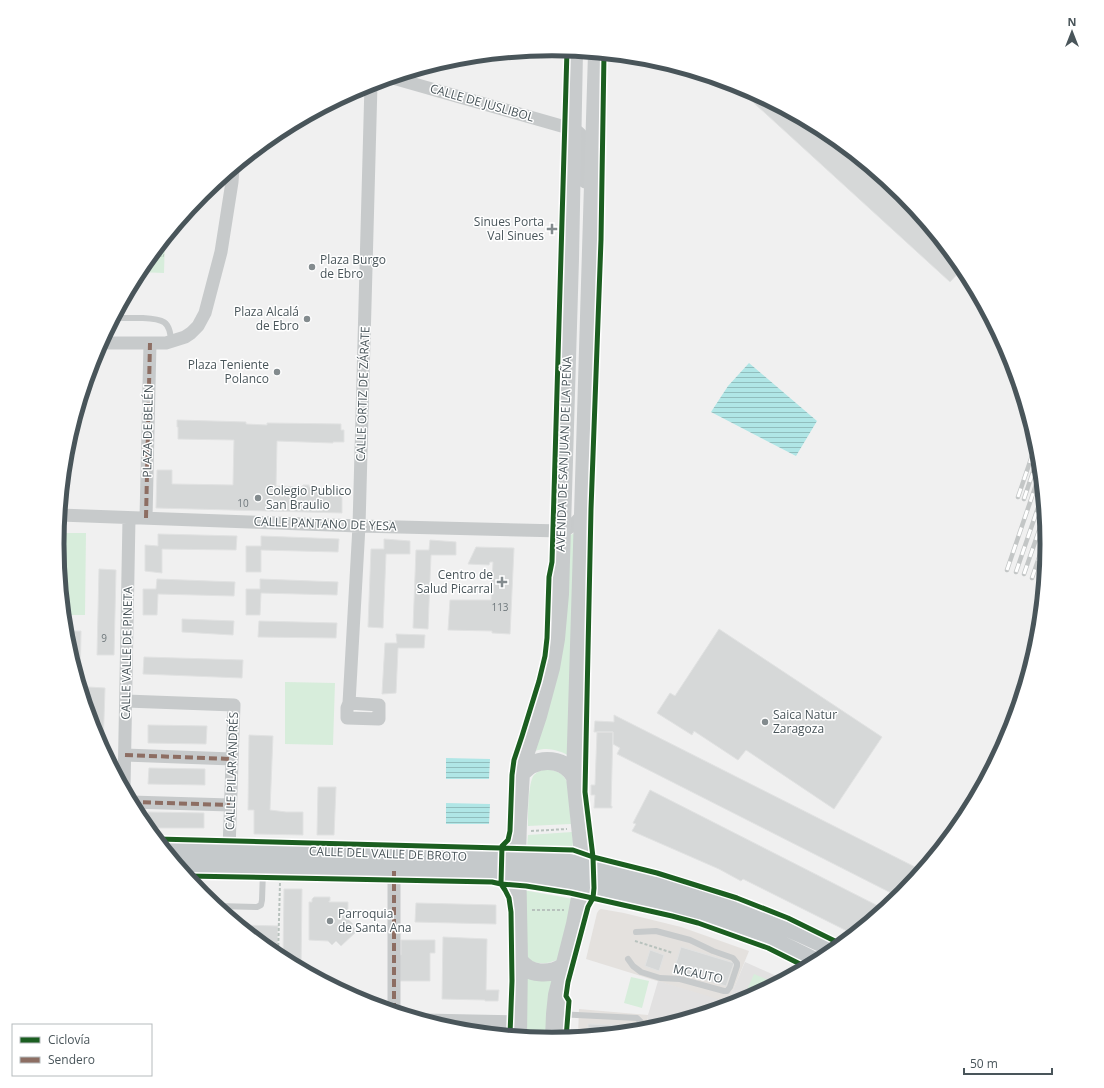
<svg xmlns="http://www.w3.org/2000/svg" width="1104" height="1088" viewBox="0 0 1104 1088" font-family="'Open Sans',sans-serif">
	<style>
		.commercial { fill: #e4e1de }
		.education { fill: #e2e1e1 }
		.grass { fill: #d7eddb }
		.park { fill: url(#park-tufts) }
		.water { fill: url(#water-rules) }
		.building { fill: #d6d8d8; stroke: #e1e2e2 }
		.lines { fill: none; stroke-linecap: round; stroke-linejoin: round }
		.path { stroke: #b8c2bd; stroke-width: 2; stroke-dasharray: 3 2; stroke-linecap: butt }
		.lane { stroke: #c7cacb; stroke-width: 6 }
		.street { stroke: #c7cacb; stroke-width: 13 }
		.secondary { stroke: #c8cbcc; stroke-width: 18 }
		.primary { stroke: #c5c9cb; stroke-width: 20 }
		.rail-casing { stroke: #c3c6c6; stroke-width: 4.5 }
		.rail { stroke: #fff; stroke-width: 3; stroke-dasharray: 9; stroke-linecap: butt }
		.quiet { stroke: #8d6e63; stroke-width: 4; stroke-dasharray: 8 4; stroke-linecap: butt }
		.cycleway-casing { stroke: #fff; stroke-width: 8 }
		.cycleway { stroke: #1b5e20; stroke-width: 5 }
		.poi-dot { fill: #838b8e; stroke: #fff; stroke-width: 1.5 }
		.labels { text-anchor: middle; stroke-width: 3; stroke-linejoin: round; paint-order: stroke }
		.number-label { font-size: 10px; fill: #6e777b }
		.street-label { font-size: 12px; fill: #49555a; stroke: #fff }
		.poi-label { font-size: 12px; fill: #49555a; stroke: #fff; text-anchor: end }
		.rim { fill: none; stroke: #49555a; stroke-width: 5 }
	</style>
	<defs>
		<pattern id="park-tufts" width="24" height="20" patternUnits="userSpaceOnUse"><rect width="24" height="20" fill="#d7eddb"/><path d="M3 7l-1-3M5 7V3M7 7l1-3M15 17l-1-3M17 17v-4M19 17l1-3" fill="none" stroke="#bacdbe"/></pattern>
		<pattern id="water-rules" width="6" height="5" patternUnits="userSpaceOnUse"><rect width="6" height="5" fill="#b0e6e6"/><path d="M0 2.5h6" fill="none" stroke="#91bdbd"/></pattern>
	</defs>
	<rect width="100%" height="100%" fill="#f0f0f0"/>
	<path class="commercial" d="M601 909 624 913 681 927 749 951 728 1003 586 959 597 913 599 910Z
		M579 1009 648 1015 647 1030 578 1036Z"/>
	<path class="education" d="M745 962 783 979 741 1001 647 1030 648 1015 658 981 728 1002Z"/>
	<path class="grass" d="M580 531 572 757C560 751 549 746 535 751L568 536Z
		M58 533H86L85 615H64L57 544Z
		M285 682 335 683 333 745 285 744Z
		M545 769C557 771 563 772 568 784L571 824 528 826C528 816 528 782 534 775 537 772 541 770 545 769Z
		M572 832 573 842 572 849 529 848 527 847 528 835Z
		M523 890 573 899 560 959C546 964 541 965 528 960Z
		M754 974 775 983 742 1001Z
		M525 976H556L547 1039 523 1036Z
		M631 977 649 981 642 1008 624 1003Z"/>
	<path class="park" d="M165 240 164 273 139 272 141 269Z"/>
	<path class="water" d="M749 363 817 421 796 456 711 412 728 386Z
		M446 758 490 759 489 779H446Z
		M446 803 490 804 489 824H446Z"/>
	<path class="building" d="M747 89 827 133 902 194 963 268 950 282 743 93Z
		M177 420 246 422V424L267 425V423L341 424V430H344V442H333V443L277 441 276 486 302 487 303 485H309V487L342 489V513L156 508 157 470H172V484L233 485 234 440 178 439V427H177Z
		M158 534 237 536 236 550 162 549V573L145 571V545L158 546Z
		M261 536 339 539 338 552 261 550V572H246V546H261Z
		M384 539 410 541V554H386L383 628 368 627 371 549H384Z
		M430 540 456 542V555H431L428 629 413 628 416 550H429Z
		M476 547 514 548 510 634 492 633V631L448 630 450 600H491L493 562H490L489 565 468 564Z
		M99 569 116 570 114 655H97Z
		M157 579 235 582 234 596 158 594 157 615H143V589H156Z
		M260 579 338 582 337 595 261 593 260 615H246V589H260Z
		M182 619 234 621 233 635 182 632Z
		M259 621 337 623 336 638 258 637Z
		M719 629 882 737 834 809 746 750 738 760 694 731 692 735 657 713 670 693 675 696Z
		M66 631H81L80 684 66 640Z
		M396 634 425 635 424 648H398L396 693 382 694 385 643H397Z
		M144 657 243 660 242 678 143 674Z
		M88 687 105 688 103 749 95 733 88 710Z
		M614 715 921 870 899 897 617 754 620 748 613 744V732H594L595 721 614 722Z
		M148 725 207 726 206 744 148 743Z
		M597 732H613L611 806H612V808H594L595 795H591V785H595Z
		M249 735 273 736 270 810 286 812H303V835L254 834V810H248Z
		M149 768 205 769V785L148 784Z
		M318 787H336L334 835H317Z
		M650 790 884 909 853 934 743 879 741 881 719 869 632 831 636 824 633 823Z
		M148 812 204 813V828H148Z
		M284 889H302L301 968 283 959Z
		M314 897H330V901H329V902H348V919L353 924 351 925 357 931 341 946 336 941 332 945 328 941 309 940V902H312V899Z
		M416 903 496 905V924L415 922Z
		M240 925 278 926 277 956V955Z
		M443 937 487 939 486 990H499L498 1001H485V1000L442 999Z
		M401 940H435V953H430V981H400L398 955H401Z
		M681 947 734 963 726 986 674 970Z
		M650 950 664 955 659 971 645 966Z
		M588 1024 640 1026V1030L599 1034V1033L588 1032Z"/>
	<g class="lines">
		<path class="path" d="M531 831 567 829
			M532 910H564
			M635 941 673 953
			M278 956 280 883"/>
		<path class="lane" d="M114 318C124 318 133 318 143 318 162 319 171 320 171 343
			M217 906 257 907 261 905 262 900 263 871
			M628 959 633 966 641 972 660 978 680 979 724 991H727L730 987 737 966V963L733 958 713 951 690 940 656 931 636 932
			M557 1014 637 1018 642 1023 645 1030"/>
		<path class="street" d="M393 78 565 127C575 130 582 131 584 143L585 182
			M101 343H166L185 337 191 333 198 326 205 313 221 252 232 182 233 168
			M60 515 359 526 562 531C572 528 578 521 583 513
			M146 518 150 343
			M126 701 234 705 229 849
			M349 703 379 705V719L347 718V708L349 703 359 526 371 84
			M125 755 232 759
			M124 788 129 518
			M131 802 230 805
			M394 871V1011
			M423 1020 518 1022"/>
		<path class="secondary" d="M521 773C524 771 527 767 531 765 547 757 567 761 575 777
			M519 960C528 975 550 976 564 966
			M518 1036 519 960 517 858 518 821 521 773 522 764 538 716 551 668 556 639 560 594 570 259 574 51
			M554 1039 555 1014 557 995 575 924 584 877 583 854 575 777 597 53"/>
		<path class="primary" d="M163 847 517 858C575 862 632 875 687 892 738 907 788 924 835 949
			M179 866 493 873C519 874 545 879 571 884 630 894 689 910 746 931 770 940 792 951 815 962"/>
		<defs>
			<path id="rail" d="M1018 497 1036 444
				M1024 499 1038 457
				M1007 570 1040 473
				M1016 572 1042 496
				M1024 574 1044 516
				M1032 578 1046 537
				M1041 579 1045 568"/>
		</defs>
		<use href="#rail" class="rail-casing"/>
		<use href="#rail" class="rail"/>
		<path class="quiet" d="M146 518 150 343
			M125 755 232 759
			M131 802 230 805
			M394 871V1011"/>
		<defs>
			<path id="cycleway" d="M157 839 573 850 593 857 657 873 737 898 788 918 841 944
				M187 876 492 882 501 884 526 886 570 893 672 916 698 923 768 948 806 967
				M510 1035 512 981 511 912 509 898 505 890 501 884 502 846 508 840 510 831 512 775 514 760 522 736 539 681 545 656 547 638 549 577 552 562 567 50
				M566 1038 569 1001 566 996 568 982 588 907 593 898 594 888 593 857 585 792 591 509 601 240 604 54"/>
		</defs>
		<use href="#cycleway" class="cycleway-casing"/>
		<use href="#cycleway" class="cycleway"/>
	</g>
	<g class="poi-dot">
		<path d="M550 223h4v4h4v4h-4v4h-4v-4h-4v-4h4z"/>
		<circle cx="312" cy="267" r="4"/>
		<circle cx="307" cy="319" r="4"/>
		<circle cx="277" cy="372" r="4"/>
		<circle cx="258" cy="498" r="4"/>
		<path d="M500 576h4v4h4v4h-4v4h-4v-4h-4v-4h4z"/>
		<circle cx="765" cy="722" r="4"/>
		<circle cx="330" cy="921" r="4"/>
	</g>
	<g class="labels">
		<g class="number-label">
			<text x="243" y="507">10</text>
			<text x="500" y="611">113</text>
			<text x="104" y="642">9</text>
		</g>
		<g class="street-label">
			<text transform="translate(482 103) rotate(16)" y="4">CALLE DE JUSLIBOL</text>
			<text transform="translate(363 394) rotate(-88)" y="4">CALLE ORTIZ DE ZÁRATE</text>
			<text transform="translate(148 431) rotate(-89)" y="4">PLAZA DE BELÉN</text>
			<text transform="translate(564 454) rotate(-88)" y="4">AVENIDA DE SAN JUAN DE LA PEÑA</text>
			<text transform="translate(325 524) rotate(2)" y="4">CALLE PANTANO DE YESA</text>
			<text transform="translate(127 653) rotate(-89)" y="4">CALLE VALLE DE PINETA</text>
			<text transform="translate(232 771) rotate(-88)" y="4">CALLE PILAR ANDRÉS</text>
			<text transform="translate(388 854) rotate(2)" y="4">CALLE DEL VALLE DE BROTO</text>
			<text transform="translate(698 974) rotate(12)" y="4">MCAUTO</text>
		</g>
		<g class="poi-label">
			<text x="544" y="226">Sinues Porta<tspan x="544" dy="14">Val Sinues</tspan></text>
			<text x="320" y="264" text-anchor="start">Plaza Burgo<tspan x="320" dy="14">de Ebro</tspan></text>
			<text x="299" y="316">Plaza Alcalá<tspan x="299" dy="14">de Ebro</tspan></text>
			<text x="269" y="369">Plaza Teniente<tspan x="269" dy="14">Polanco</tspan></text>
			<text x="266" y="495" text-anchor="start">Colegio Publico<tspan x="266" dy="14">San Braulio</tspan></text>
			<text x="493" y="579">Centro de<tspan x="493" dy="14">Salud Picarral</tspan></text>
			<text x="773" y="719" text-anchor="start">Saica Natur<tspan x="773" dy="14">Zaragoza</tspan></text>
			<text x="338" y="918" text-anchor="start">Parroquia<tspan x="338" dy="14">de Santa Ana</tspan></text>
		</g>
	</g>
	<path d="M0 0H1104V1088H0ZM64 544a488 488 0 1 1 976 0a488 488 0 1 1-976 0Z" fill="#fff" fill-rule="evenodd"/>
	<path class="rim" d="M64 544a488 488 0 1 1 976 0a488 488 0 1 1-976 0Z"/>
	<rect x="12" y="1024" width="140" height="52" fill="#ffffff" stroke="#b6bbbd"/>
	<rect x="20" y="1037" width="20" height="6" fill="#1b5e20" stroke="#b6bbbd"/>
	<text x="48" y="1044" font-size="12" fill="#49555a">Ciclovía</text>
	<rect x="20" y="1057" width="20" height="6" fill="#8d6e63" stroke="#b6bbbd"/>
	<text x="48" y="1064" font-size="12" fill="#49555a">Sendero</text>
	<g transform="translate(1072 32)" stroke="#ffffff" stroke-width="3" paint-order="stroke">
	<path d="M0-3L7 15L0 10L-7 15Z" fill="#49555a"/>
	<text y="-6" font-size="11" font-weight="bold" text-anchor="middle" fill="#49555a">N</text>
	</g>
	<path d="M964 1068v6h88v-6" fill="none" stroke="#49555a" stroke-width="2"/>
	<text x="970" y="1068" font-size="12" fill="#49555a" stroke="#ffffff" stroke-width="3" paint-order="stroke">50 m</text>
</svg>
